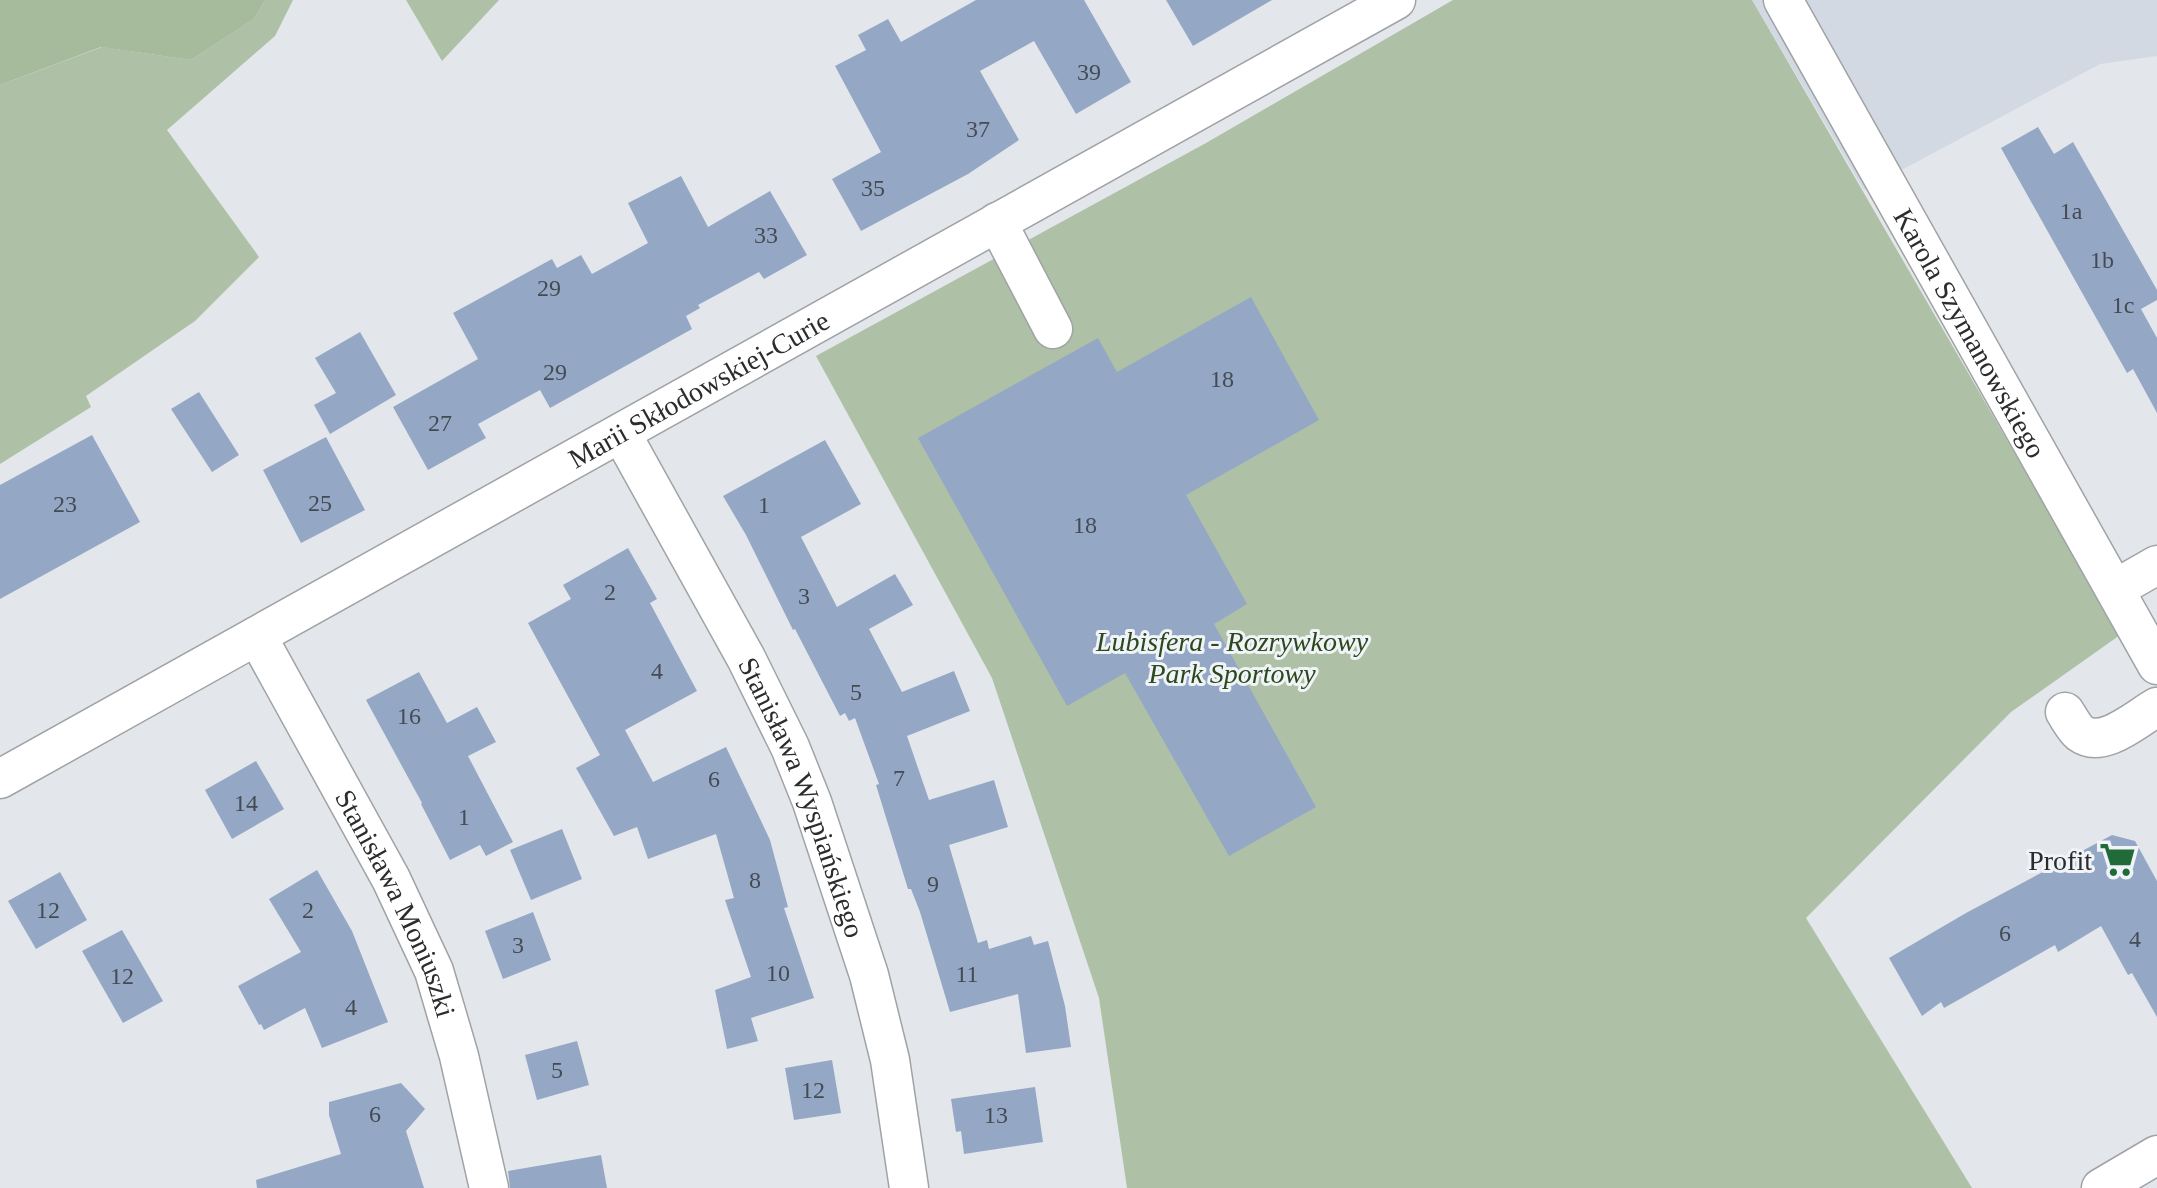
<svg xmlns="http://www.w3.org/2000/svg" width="2157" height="1188" viewBox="0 0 2157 1188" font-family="Georgia,serif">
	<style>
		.built { fill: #d2d9e2 }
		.green { fill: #aec0a6 }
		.forest { fill: #a5bb9c }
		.building { fill: #94a8c6 }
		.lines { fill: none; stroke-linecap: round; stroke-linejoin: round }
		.minor-casing { stroke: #a0a3a6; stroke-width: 41 }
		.minor { stroke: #fff; stroke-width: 38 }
		.labels { text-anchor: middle; stroke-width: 6; stroke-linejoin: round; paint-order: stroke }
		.number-label { font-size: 24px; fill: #454b53 }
		.street-label { font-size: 28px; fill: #2b2c2d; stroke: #f0f3f7 }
		.park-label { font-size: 28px; font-style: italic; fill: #2b491c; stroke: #f0f3f7 }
		.poi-label { font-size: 28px; fill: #2b2c2d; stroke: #f0f3f7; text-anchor: end }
	</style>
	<rect width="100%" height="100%" fill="#e3e6ea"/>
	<path class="built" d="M1752 0H2157V56L2100 64 1864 190Z"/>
	<path class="green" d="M265 0H293L275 36 167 130 259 257 195 321 86 396 91 407 0 464V85L102 47 191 60 254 19Z
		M406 0H499L442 61Z
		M1453 0H1752L2120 635 2011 712 1806 918 1972 1188H1127L1099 998 992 678 816 356 1206 143Z"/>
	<path class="forest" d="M0 0H265L254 19 191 60 101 47 0 85Z"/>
	<path class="building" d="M976 0H1084L1131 82 1076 114 1034 41 980 71 1019 140 968 174 861 231 832 179 881 152 835 66 866 50 858 35 888 19 901 42Z
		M1166 0H1272L1193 46Z
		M2038 127 2054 154 2073 142 2157 290V300L2141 309 2157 338V413L2133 369 2127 373 2001 148Z
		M681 176 708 227 770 191 807 255 764 279 759 272 698 305 700 308 686 316 692 329 550 408 540 390 478 424 486 438 428 470 393 407 478 359 453 313 552 259 557 268 581 255 592 274 648 243 628 203Z
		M1251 297 1319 420 1186 495 1247 604 1214 624 1316 807 1229 856 1125 673 1067 706 918 438 1098 338 1117 372Z
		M360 332 396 395 330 434 314 405 336 393 315 358Z
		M199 392 239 455 212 472 171 409Z
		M92 435 140 522 0 599V485Z
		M326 437 365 510 301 543 263 470Z
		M825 440 861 504 801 537 837 607 895 574 913 605 869 629 902 692 954 671 970 711 907 736 929 800 994 780 1008 827 949 845 978 943 987 940 989 949 1031 936 1034 945 1048 941 1065 1006 1071 1047 1026 1053 1018 994 950 1012 920 912 911 889H908L876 785 879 784 855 718 849 721 845 713 840 716 795 629 793 630 746 535 723 496Z
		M628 548 657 599 650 603 697 691 625 730 653 782 726 747 770 840 788 907 784 908 814 998 751 1018 758 1041 727 1049 715 990 751 977 725 900 734 898 716 834 648 859 637 827 614 836 576 768 600 755 528 623 571 599 563 585Z
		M419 672 447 723 477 707 496 742 468 756 513 842 486 856 480 845 450 860 421 804 422 803 366 700Z
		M256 761 284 809 232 839 205 790Z
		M562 829 582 879 531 900 510 850Z
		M2112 835 2135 841 2157 881V1017L2132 973 2128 975 2101 926 2058 952 2055 945 1944 1008 1941 1002 1922 1016 1889 958 1966 913Z
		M317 870 352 931 388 1022 322 1048 305 1008 264 1030 261 1024 259 1025 238 986 301 952 269 899Z
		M60 872 87 920 36 949 8 901Z
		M533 912 551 960 503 979 485 931Z
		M122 930 163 1001 123 1023 82 951Z
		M577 1041 589 1085 537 1100 525 1055Z
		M832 1060 841 1113 794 1120 785 1068Z
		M401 1083 425 1109 406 1131 424 1188H257L256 1180 341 1154 329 1115V1102Z
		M1035 1087 1043 1142 964 1154 961 1131 956 1132 951 1099Z
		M601 1155 607 1188H510L508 1171Z"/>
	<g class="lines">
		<defs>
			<g id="minor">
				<path id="s1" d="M1783 0 2157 665"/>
				<path d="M997 222 1053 329"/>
				<path id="s2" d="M621 433 746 658 790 747 812 802 869 975 890 1060 909 1188"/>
				<path d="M2115 589 2157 565"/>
				<path id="s3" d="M257 636 391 879 434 971 459 1056 489 1188"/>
				<path d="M2065 712C2069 718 2074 728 2080 733 2103 750 2137 718 2157 707"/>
				<path id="s4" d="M0 779 1396 0"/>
				<path d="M2101 1188 2157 1155"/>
			</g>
		</defs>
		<use href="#minor" class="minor-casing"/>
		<use href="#minor" class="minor"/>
	</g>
	<defs>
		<symbol id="supermarket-bare" viewBox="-9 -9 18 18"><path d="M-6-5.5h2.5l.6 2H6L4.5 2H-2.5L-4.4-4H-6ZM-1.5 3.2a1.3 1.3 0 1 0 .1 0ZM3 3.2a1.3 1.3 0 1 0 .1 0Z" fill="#216b39" stroke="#f0f3f7" stroke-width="2.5" paint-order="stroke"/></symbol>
	</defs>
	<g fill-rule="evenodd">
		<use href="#supermarket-bare" x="2092" y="834" width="51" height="51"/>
	</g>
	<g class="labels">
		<g class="number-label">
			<text x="1089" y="80">39</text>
			<text x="978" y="137">37</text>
			<text x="873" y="196">35</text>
			<text x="2071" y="219">1a</text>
			<text x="766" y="243">33</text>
			<text x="2102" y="268">1b</text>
			<text x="549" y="296">29</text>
			<text x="2123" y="313">1c</text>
			<text x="555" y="380">29</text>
			<text x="1222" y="387">18</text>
			<text x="440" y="431">27</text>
			<text x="320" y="511">25</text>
			<text x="65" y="512">23</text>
			<text x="764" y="513">1</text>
			<text x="1085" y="533">18</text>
			<text x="610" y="600">2</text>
			<text x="804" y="604">3</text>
			<text x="657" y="679">4</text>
			<text x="856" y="700">5</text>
			<text x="409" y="724">16</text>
			<text x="899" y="786">7</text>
			<text x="714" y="787">6</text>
			<text x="246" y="811">14</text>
			<text x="464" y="825">1</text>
			<text x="755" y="888">8</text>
			<text x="933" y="892">9</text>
			<text x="48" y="918">12</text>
			<text x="308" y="918">2</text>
			<text x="2005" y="941">6</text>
			<text x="2135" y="947">4</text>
			<text x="518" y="953">3</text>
			<text x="778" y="981">10</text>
			<text x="967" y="982">11</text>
			<text x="122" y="984">12</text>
			<text x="351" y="1015">4</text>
			<text x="557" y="1078">5</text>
			<text x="813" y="1098">12</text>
			<text x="375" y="1122">6</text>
			<text x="996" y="1123">13</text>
		</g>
		<g class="street-label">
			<text dy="10" stroke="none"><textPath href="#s1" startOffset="382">Karola Szymanowskiego</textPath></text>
			<text dy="10" stroke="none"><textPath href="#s4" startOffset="800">Marii Skłodowskiej-Curie</textPath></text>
			<text dy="10" stroke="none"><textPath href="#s2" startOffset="408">Stanisława Wyspiańskiego</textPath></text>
			<text dy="10" stroke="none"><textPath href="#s3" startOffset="302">Stanisława Moniuszki</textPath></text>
		</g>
		<g class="park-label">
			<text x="1232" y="651">Lubisfera - Rozrywkowy<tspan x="1232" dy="32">Park Sportowy</tspan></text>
		</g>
		<g class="poi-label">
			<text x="2092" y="870">Profit</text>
		</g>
	</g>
</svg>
